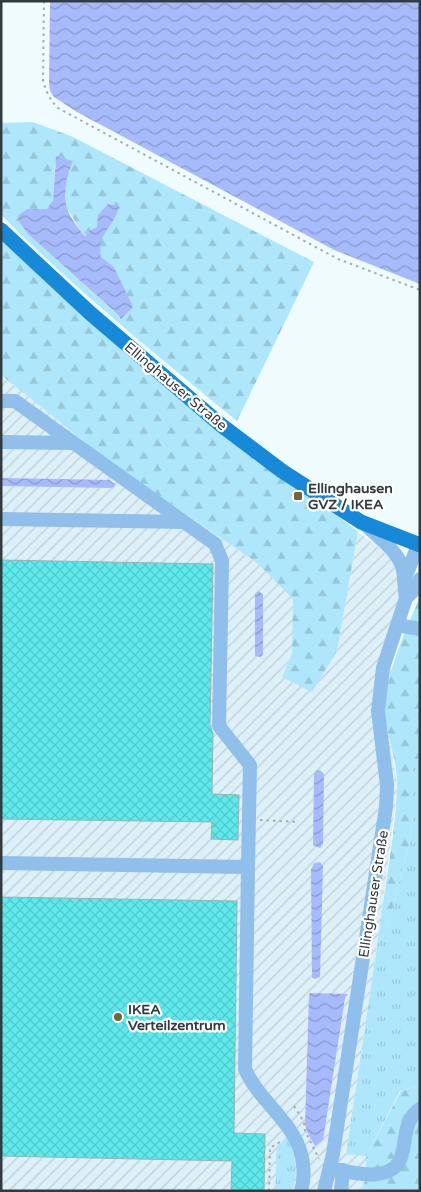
<svg xmlns="http://www.w3.org/2000/svg" width="421" height="1192" viewBox="0 0 421 1192" font-family="'Varela Round',sans-serif">
	<style>
		.industrial { fill: url(#industrial-furrows) }
		.grass { fill: url(#grass-tufts) }
		.forest { fill: url(#forest-firs); fill-rule: evenodd }
		.water { fill: url(#water-waves) }
		.building { fill: url(#building-cross-hatch); stroke: #97b2b2 }
		.lines { fill: none; stroke-linecap: round; stroke-linejoin: round }
		.path { stroke: #a4aeb2; stroke-width: 2; stroke-dasharray: 2.5 4; stroke-linecap: butt }
		.minor { stroke: #8fbfea; stroke-width: 14 }
		.major { stroke: #1689d9; stroke-width: 15 }
		.poi-dot { fill: #706834; stroke: #fff; stroke-width: 2 }
		.labels { text-anchor: middle; stroke-width: 4.5; stroke-linejoin: round; paint-order: stroke }
		.street-label { font-size: 14px; fill: #323c40; stroke: #fff }
		.poi-label { font-size: 14px; font-weight: bold; fill: #323c40; stroke: #fff; text-anchor: start }
	</style>
	<defs>
		<pattern id="industrial-furrows" width="10" height="10" patternUnits="userSpaceOnUse" patternTransform="scale(1.25)"><rect width="10" height="10" fill="#ddf0f8"/><path d="M-1 1l2-2M0 10L10 0M9 11l2-2" fill="none" stroke="#becfd6"/></pattern>
		<pattern id="grass-tufts" width="24" height="20" patternUnits="userSpaceOnUse" patternTransform="scale(1.25)"><rect width="24" height="20" fill="#aee7fb"/><path d="M3 7l-1-3M5 7V3M7 7l1-3M15 17l-1-3M17 17v-4M19 17l1-3" fill="none" stroke="#96c7d8"/></pattern>
		<pattern id="forest-firs" width="22" height="20" patternUnits="userSpaceOnUse" patternTransform="scale(1.25)"><rect width="22" height="20" fill="#aee7fb"/><path d="M5 1l3.5 6h-7zM16 11l3.5 6h-7z" fill="#96c7d8"/></pattern>
		<pattern id="water-waves" width="16" height="10" patternUnits="userSpaceOnUse" patternTransform="scale(1.25)"><rect width="16" height="10" fill="#a7bbfc"/><path d="M0 5q4-4 8 0t8 0" fill="none" stroke="#8999cd"/></pattern>
		<pattern id="building-cross-hatch" width="8" height="8" patternUnits="userSpaceOnUse" patternTransform="scale(1.25)"><rect width="8" height="8" fill="#5ee9ec"/><path d="M0 0l8 8M0 8l8-8" fill="none" stroke="#52c9cb"/></pattern>
	</defs>
	<rect width="100%" height="100%" fill="#f0fbfe"/>
	<path class="industrial" d="M1 375 106 459 257 563 294 599 292 653 282 677 337 651 358 532 376 545 398 566 404 599 384 654 392 671 384 702 385 715 397 782 395 808 379 932 346 1153 366 1156 365 1180 361 1191H1Z"/>
	<path class="grass" d="M413 768H420V1085L400 1091 366 1156 346 1154 379 932H386L409 844 413 816Z
		M288 1138C295 1156 299 1172 292 1191H275L277 1146Z"/>
	<path class="forest" d="M33 122 73 137 314 262 237 421C156 355 75 289 1 215V123ZM55 162 68 171 65 191 67 208 85 238 88 231 97 227 105 232 99 246 101 257 114 267 122 285 120 319 113 310 28 234 19 222 27 209H47L53 200Z
		M1 230 282 471 358 532 337 651 312 692 282 677 292 653 293 599 257 563 106 459 1 375Z
		M420 597V768H413V816L409 844 386 933 379 932C385 884 396 831 397 784 397 760 387 737 385 713 382 683 407 626 420 597Z
		M420 1085V1191H361L365 1180 366 1156 401 1091Z"/>
	<path class="water" d="M50 1H420V284L334 250 77 112 54 97 50 91 49 83Z
		M56 156 73 161C67 174 63 192 67 207 69 217 79 228 85 237L88 231 97 227 98 215 108 204 119 206C115 226 97 233 101 257L114 267 133 307 121 319 113 310 28 234 19 222V215L27 209H47L53 200Z
		M1 478 109 480 115 484 114 487 111 488 1 486Z
		M258 591 263 594V654L261 657 255 656V594Z
		M320 770 324 774 323 844 320 848 313 845 314 774 316 771Z
		M320 862 323 866 320 977 315 979 312 978 311 870 314 863Z
		M310 993 348 994 345 998 323 1140 315 1146 308 1134 305 1125 309 995Z"/>
	<path class="building" d="M1 560 213 564 210 726 213 733 212 794 239 795 238 840 211 839 212 822 1 819Z
		M1 897 237 901 234 1133 265 1134 264 1191H231L232 1161 1 1156Z"/>
	<g class="lines">
		<path class="path" d="M44 1 43 80C46 92 50 100 58 108L338 259 420 290
			M420 707V710
			M260 820 299 822
			M294 1106 304 1122 305 1131 319 1159
			M269 1191 270 1148 283 1140"/>
		<path class="minor" d="M1 401H15L215 544 222 561 219 726 250 765 248 867
			M1 442 73 443
			M1 519 184 522
			M365 524C377 537 399 551 403 570 405 579 404 588 406 598
			M404 581 418 545
			M397 625 420 629
			M1 863 248 867 245 1069C260 1104 299 1124 303 1164 304 1173 304 1182 301 1191
			M330 1168C344 1171 362 1176 377 1174 418 1170 393 1126 420 1109
			M324 1191 333 1154 386 807 387 785 378 711 383 668 406 598 416 588 420 579
			M341 1191 343 1170"/>
		<path class="major" d="M1 230 90 313 221 425 282 471 361 522 420 545"/>
	</g>
	<g class="poi-dot">
		<rect x="293" y="491" width="10" height="10" rx="2.5"/>
		<circle cx="118" cy="1017" r="5"/>
	</g>
	<g class="labels">
		<g class="street-label">
			<text transform="translate(176 386) rotate(40)" y="5">Ellinghauser Straße</text>
			<text transform="translate(373 894) rotate(-81)" y="5">Ellinghauser Straße</text>
		</g>
		<g class="poi-label">
			<text x="308" y="493">Ellinghausen<tspan x="308" dy="16">GVZ / IKEA</tspan></text>
			<text x="128" y="1014">IKEA<tspan x="128" dy="16">Verteilzentrum</tspan></text>
		</g>
	</g>
	<rect width="421" height="1192" fill="none" stroke="#323c40" stroke-width="5"/>
</svg>
